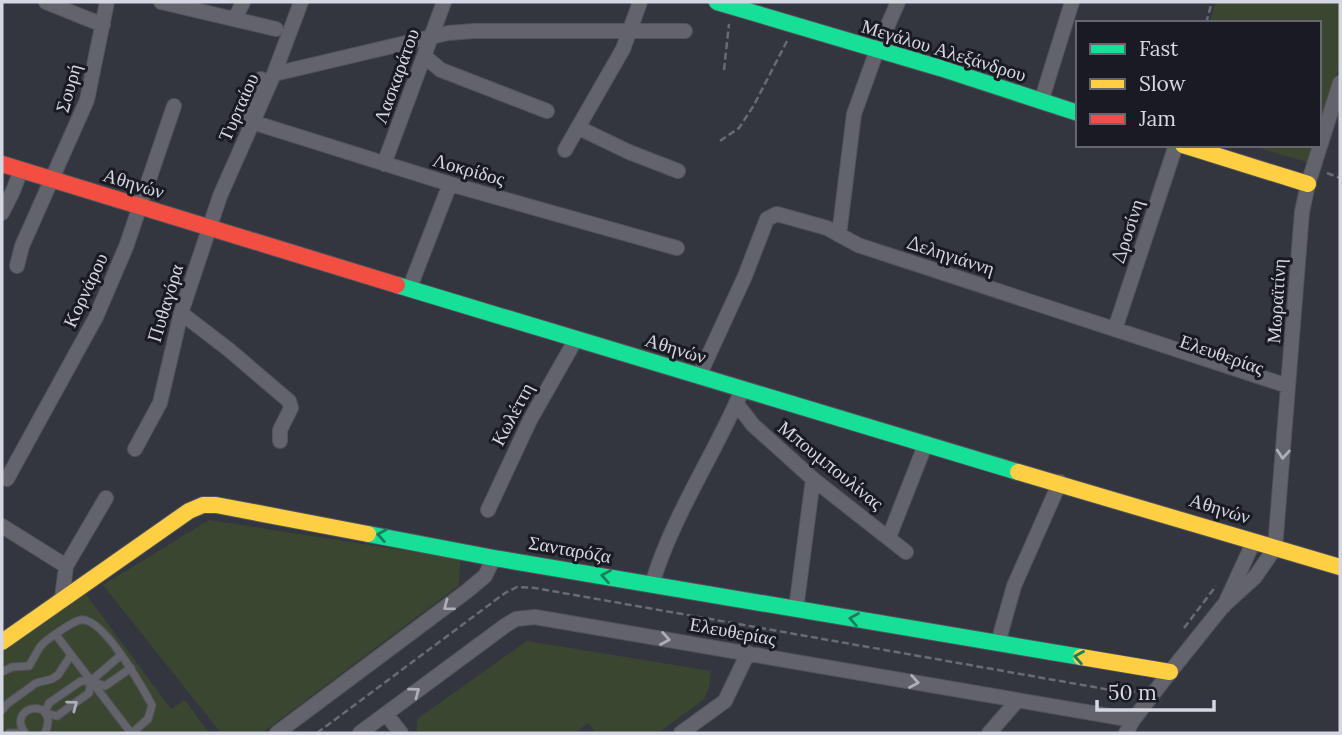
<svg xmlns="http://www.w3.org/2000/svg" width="1342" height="735" viewBox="0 0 1342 735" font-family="Lora,serif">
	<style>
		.green { fill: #3b4631 }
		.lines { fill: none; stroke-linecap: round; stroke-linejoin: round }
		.lane-casing { stroke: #52535b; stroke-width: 9 }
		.street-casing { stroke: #52535b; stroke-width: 16 }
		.fast-casing { stroke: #52535b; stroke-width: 18 }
		.slow-casing { stroke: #52535b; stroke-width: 18 }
		.jam-casing { stroke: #52535b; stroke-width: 18 }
		.path { stroke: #6a6b71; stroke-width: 2.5; stroke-dasharray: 7 3.5; stroke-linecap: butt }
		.lane { stroke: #63646b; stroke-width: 7 }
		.street { stroke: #63646b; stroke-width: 14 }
		.fast { stroke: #16e098; stroke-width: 16 }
		.slow { stroke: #ffcf43; stroke-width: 16 }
		.jam { stroke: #f24e42; stroke-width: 16 }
		.oneway { stroke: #adafb8 }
		.oneway2 { stroke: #187e5d }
		.labels { text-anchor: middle; stroke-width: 6; stroke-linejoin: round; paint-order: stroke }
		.street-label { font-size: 19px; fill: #d5d7e2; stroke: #1a1b22 }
	</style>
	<rect width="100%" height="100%" fill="#34363f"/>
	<path class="green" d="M1216 2H1340V63L1319 139V23H1209Z
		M1249 145H1317L1307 162Z
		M209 520 460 559 459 585 262 733H221L103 585Z
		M85 593 171 709 185 700 209 733H2V652Z
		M527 641 711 671 709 687 704 699 658 733H596L588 723 575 733H419L417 730V719Z"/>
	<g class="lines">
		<defs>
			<path id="lane" d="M56 635 131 733
				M121 655 91 681 89 693 57 716 45 713 49 703 81 681H91L105 686 131 668
				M2 672 12 667 29 666C33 660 36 653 40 647 45 640 72 622 80 620 103 616 142 687 152 705L148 719 132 733
				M2 710 7 704 36 683 52 679 58 675 71 655
				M9 733H23
				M25 733C5 705 61 696 45 733"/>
			<path id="street" d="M46 2 103 25
				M161 2 276 29
				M235 19 243 2
				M424 56 441 70 547 111
				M274 74 448 33 474 31H685
				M1041 102 1072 2
				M243 115 261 79
				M252 122 450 184 677 248
				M579 128 629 152 678 171
				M565 150 623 49 640 2
				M384 164 444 2
				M2 213 13 191 21 170
				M839 235 854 114 877 50 898 2
				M17 266 22 246 87 100 107 2
				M410 287 450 184
				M181 313 228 349 289 401 291 408 280 430V441
				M1115 329 1176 145
				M699 376 745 276 767 219 777 214 827 228 858 245 1288 386
				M736 403 753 425 813 479 906 552
				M135 449 160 403 181 313 220 196 274 74 301 2
				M7 479 96 317 126 247 174 106
				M488 510 530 420 576 339
				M2 526 66 566 62 599
				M889 537 926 443
				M66 566 106 498
				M652 584C672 518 711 460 739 397
				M1224 606 1254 541
				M796 609 813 479
				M998 643 1014 586 1060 482
				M386 714 401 733
				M277 733 467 591 485 576 494 558
				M360 733 506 625 516 619 535 617 1133 720
				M681 733 725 701 748 653
				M989 733 1017 701
				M1126 733 1133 720 1170 672 1223 606 1255 577 1275 548 1302 212 1308 184 1340 83"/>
			<path id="fast" d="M717 2 940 68 1078 113
				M397 285 1018 472
				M368 534 494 558 1081 657"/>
			<path id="slow" d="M1183 145 1308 184
				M1018 472 1340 567
				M2 642 189 511 203 505H216L368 534
				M1081 657 1170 672"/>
			<path id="jam" d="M2 164 397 285"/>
		</defs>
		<use href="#lane" class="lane-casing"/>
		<use href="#street" class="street-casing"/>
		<use href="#fast" class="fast-casing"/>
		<use href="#slow" class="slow-casing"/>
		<use href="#jam" class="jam-casing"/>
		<path class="path" d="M1206 23 1212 2
			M724 70 729 24
			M720 141 739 128 754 105 787 41
			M1327 173 1340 178
			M1184 628 1216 586
			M317 733 505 593 517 587 535 588 1122 692 1132 693 1135 691"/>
		<use href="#lane" class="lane"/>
		<use href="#street" class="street"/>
		<use href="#fast" class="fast"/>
		<use href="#slow" class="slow"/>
		<use href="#jam" class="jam"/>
	</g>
	<defs><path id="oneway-chevron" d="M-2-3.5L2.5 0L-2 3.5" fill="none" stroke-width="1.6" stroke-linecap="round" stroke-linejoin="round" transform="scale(1.75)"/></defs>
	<g class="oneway">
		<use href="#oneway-chevron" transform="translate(1283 454) rotate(94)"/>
		<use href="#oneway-chevron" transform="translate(448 606) rotate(143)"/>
		<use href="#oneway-chevron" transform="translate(665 639) rotate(10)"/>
		<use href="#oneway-chevron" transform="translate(914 682) rotate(10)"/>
		<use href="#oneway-chevron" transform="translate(415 692) rotate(-37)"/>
		<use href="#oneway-chevron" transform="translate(73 705) rotate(-36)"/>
	</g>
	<g class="oneway2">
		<use href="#oneway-chevron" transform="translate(382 535) rotate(-170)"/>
		<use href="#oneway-chevron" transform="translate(606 576) rotate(-170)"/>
		<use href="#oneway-chevron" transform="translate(854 619) rotate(-170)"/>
		<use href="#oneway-chevron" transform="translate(1079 657) rotate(-170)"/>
	</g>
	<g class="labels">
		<g class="street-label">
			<text transform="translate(944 50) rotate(17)" y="7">Μεγάλου Αλεξάνδρου</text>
			<text transform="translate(396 76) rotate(-70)" y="7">Λασκαράτου</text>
			<text transform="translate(68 88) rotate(-74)" y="7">Σουρή</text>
			<text transform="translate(238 107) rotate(-66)" y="7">Τυρταίου</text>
			<text transform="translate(469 169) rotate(16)" y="7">Λοκρίδος</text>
			<text transform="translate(134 183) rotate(17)" y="7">Αθηνών</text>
			<text transform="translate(1127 231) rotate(-72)" y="7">Δροσίνη</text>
			<text transform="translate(951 255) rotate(18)" y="7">Δεληγιάννη</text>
			<text transform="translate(85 290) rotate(-65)" y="7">Κορνάρου</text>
			<text transform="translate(1276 301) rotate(-86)" y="7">Μωραϊτίνη</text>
			<text transform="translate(165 303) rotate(-73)" y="7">Πυθαγόρα</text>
			<text transform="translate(676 348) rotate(17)" y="7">Αθηνών</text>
			<text transform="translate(1222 354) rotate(19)" y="7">Ελευθερίας</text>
			<text transform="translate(512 414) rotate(-62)" y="7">Κωλέττη</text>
			<text transform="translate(831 465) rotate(39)" y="7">Μπουμπουλίνας</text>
			<text transform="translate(1220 508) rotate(17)" y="7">Αθηνών</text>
			<text transform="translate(570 549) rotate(10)" y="7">Σανταρόζα</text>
			<text transform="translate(733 631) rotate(10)" y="7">Ελευθερίας</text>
		</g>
	</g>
	<rect width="1342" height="735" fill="none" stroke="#d5d7e2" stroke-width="7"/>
	<rect x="1076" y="21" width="245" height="126" fill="#1a1b22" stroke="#65666f" stroke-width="2"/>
	<rect x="1090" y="44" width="35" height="10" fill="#16e098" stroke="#65666f" stroke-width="2"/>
	<text x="1139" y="56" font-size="21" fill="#d5d7e2">Fast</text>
	<rect x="1090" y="79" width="35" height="10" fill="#ffcf43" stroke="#65666f" stroke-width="2"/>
	<text x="1139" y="91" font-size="21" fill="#d5d7e2">Slow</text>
	<rect x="1090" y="114" width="35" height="10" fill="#f24e42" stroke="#65666f" stroke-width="2"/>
	<text x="1139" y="126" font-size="21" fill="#d5d7e2">Jam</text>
	<path d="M1097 700v10h117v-10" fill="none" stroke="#d5d7e2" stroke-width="3.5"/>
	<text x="1108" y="700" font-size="21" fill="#d5d7e2" stroke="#1a1b22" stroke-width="5" paint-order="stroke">50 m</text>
</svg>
